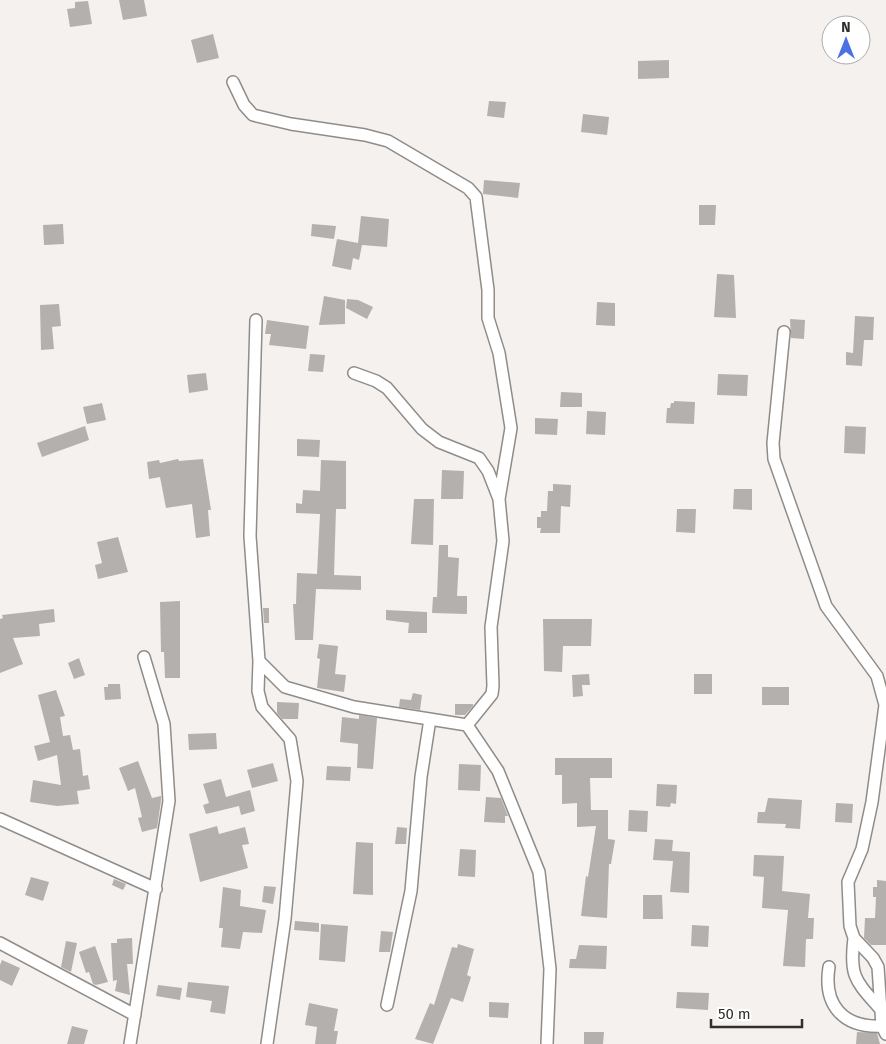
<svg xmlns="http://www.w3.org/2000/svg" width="886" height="1044" viewBox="0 0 886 1044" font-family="'Fira Sans',sans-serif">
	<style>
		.building { fill: #b4b0ad }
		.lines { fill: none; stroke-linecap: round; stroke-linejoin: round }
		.minor-casing { stroke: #908c89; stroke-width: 14 }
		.minor { stroke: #fff; stroke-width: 11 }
	</style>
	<rect width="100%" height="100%" fill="#f5f1ee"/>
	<path class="building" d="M119 0H144L147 16 123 20Z
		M88 1 92 24 70 27 67 9 75 8V2Z
		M213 34 219 58 197 63 191 40Z
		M669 60V78L638 79V61Z
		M489 101 506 102 504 118 487 116Z
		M583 114 609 117 607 135 581 132Z
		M484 180 520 183 518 198 483 194Z
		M699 205H716L715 225H699Z
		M361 216 389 219 387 247 362 245 359 260 353 258 351 270 332 266 337 239 358 243Z
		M63 224 64 244 44 245 43 225Z
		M312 224 336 226 334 239 311 236Z
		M717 274 734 275 736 318 714 317Z
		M324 296 345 300V324L319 325Z
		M347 299 358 300 373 307 367 319 346 308Z
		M597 302 615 303V326L596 325Z
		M59 304 61 326 52 327 54 349 41 350 40 305Z
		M855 316 874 317 873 340H864L862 366 846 365V352L853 353Z
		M790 319 805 320 804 339 791 338Z
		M267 320 309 326 306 349 269 345 271 334H265Z
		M310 354 325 355 323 372 308 371Z
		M206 373 208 390 189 393 187 375Z
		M718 374 748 375 747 396 717 395Z
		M561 392 582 393V407H560Z
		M674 401 695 402 694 424 666 423 667 408H670L671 403H674Z
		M102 403 106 420 87 424 83 407Z
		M587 411 606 412 605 435 586 434Z
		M535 418 558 419 557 435 535 434Z
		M85 426 89 440 42 457 37 443Z
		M845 426 866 427 865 454 844 453Z
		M297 439 320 440 319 457 297 456Z
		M178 459 179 461 203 459 211 510H208L210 536 196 538 192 504 166 508 160 477 149 479 147 462 159 460 160 463Z
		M321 460 346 461V509H336L334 575 361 576V590L316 589 313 640H295L293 604H296L297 573 317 574 320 514 296 513V503L302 504 303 490 320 491Z
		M442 470 464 471 463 499H441Z
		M553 484 571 485 570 507 561 506 560 533H540L541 528H537V517H541V511H547L548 491H553Z
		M734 489H752V510L733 509Z
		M414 499H434L433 545 411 544Z
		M677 509H696L695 533 676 532Z
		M118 537 128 572 98 579 95 565 102 563 97 542Z
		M439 545H448V557L459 558 457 596H467V614L432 613 433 597H437Z
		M180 601V678H165L164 652H161L160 602Z
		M263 608H269V623H264Z
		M54 609 55 622 39 624 40 636 13 638 23 664 0 673V619L3 618 2 615Z
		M386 610 427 612V633H408L409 623 386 620Z
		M543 619H592L591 646H563L562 672 544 671Z
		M319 644 338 646 335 674 346 675 344 692 317 688 320 659 317 658Z
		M79 658 85 675 74 679 68 663Z
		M589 674 590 685H582L583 696 573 697 572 675Z
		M694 674H712V694H694Z
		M108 684H120L121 699 105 700 104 687H108Z
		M762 687H789V705H762Z
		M56 690 65 716 60 717 63 736 70 735 73 750 80 749 83 776 88 775 90 789 77 791 79 804 57 806 30 802 33 780 61 785 57 755 38 761 34 746 50 742 38 695Z
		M413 693 422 695 420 710 399 707 400 699 411 700Z
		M277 702 299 703 298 719H282L277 713Z
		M455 704H473V706L465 715H455Z
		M359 715 377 718 373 769 357 768 358 744 340 742 342 717 359 719Z
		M216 733 217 749 189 750 188 734Z
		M555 758H612V778H590L591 810H608V839L615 840 611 864H609L607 918 581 916 586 876 588 877 596 826 577 827V803L562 804V775H555Z
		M138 761 152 798 161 796V801L157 828 142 832 138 818 142 817 135 788 128 791 119 768Z
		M273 763 278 781 252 788 247 770Z
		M459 764 481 765 480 791 458 790Z
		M327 766 351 767 350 781 326 780Z
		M221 779 226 797 250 790 255 811 241 815 239 806 206 814 203 805 209 803 203 784Z
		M657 784 677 785 676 804 671 803 670 807 656 806Z
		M486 797 501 798 508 816H505V823L484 822Z
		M768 798 802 800 800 829 785 828 786 824 757 823 758 812H765Z
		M836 803 853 804 852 823 835 822Z
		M629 810 648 811 647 832 628 831Z
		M217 826 219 834 245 827 249 844 242 845 248 868 200 882 189 834Z
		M397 827 407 828 406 844H395Z
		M655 839 673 840 672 851 690 852 689 893 670 892 673 861 653 860Z
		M356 842 373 843V895L353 894Z
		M460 849 476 850 475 877 458 876Z
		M754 855 784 856 782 891 810 894 808 918H814L813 939H806L805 967 783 966 788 910 762 908 764 877 753 876Z
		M31 877 49 882 43 901 25 895Z
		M114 879 126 884 123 890 112 885Z
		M877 880 886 881V945H871L864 938 865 918H875L876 897H873V887H877Z
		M264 886 276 887 273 904 262 902Z
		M223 887 241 890 240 906 266 910 262 933 243 932 240 949 221 947 223 928H219Z
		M643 895H662L663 919H643Z
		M295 921 319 923V932L294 930Z
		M321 924 348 926 345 962 319 960Z
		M692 925 709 926 708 947 691 946Z
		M381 931 393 932 390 952H379Z
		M132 938 133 964H127L130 995 115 991 117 980 113 981 111 943H117V939Z
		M66 941 77 943 71 972 61 967Z
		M458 944 474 949 467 975 471 977 463 1002 451 998 433 1044 415 1039 430 1003 434 1005 452 947 457 948Z
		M579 945 607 946 606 969 569 968 570 959H576Z
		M95 946 108 982 96 985 93 984 89 972 86 973 79 952Z
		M2 960 20 968 12 986 0 980V965Z
		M188 982 229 986 225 1014 210 1012 212 1001 186 997Z
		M158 985 182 988 180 1000 156 996Z
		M677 992 709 993 708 1010 676 1008Z
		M489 1002 509 1003 508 1018 489 1017Z
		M309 1003 338 1009 334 1031H338L336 1044H315L317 1027 305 1025Z
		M72 1026 88 1030 84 1044H67Z
		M584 1032H604L603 1044H584Z
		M857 1032 877 1033 880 1044H856Z"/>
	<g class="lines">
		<defs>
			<path id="minor" d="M233 82 244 105 253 115 291 124 365 135 388 141 468 188 476 197 488 290V318L499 353 511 428 499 499
				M256 320 250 536 259 661 258 691 262 707 290 739 297 781 285 919 267 1044
				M784 332 773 443 774 459 826 606 877 676 885 705 872 802 862 849 848 882 850 926 854 938 873 958 878 967 882 1026 886 1034
				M354 373 376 381 387 388 422 429 439 442 479 458 488 471 499 499 503 541 491 627 493 686 492 694 467 725
				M259 661 285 687 354 707 467 725 498 771 539 872 550 969 547 1044
				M0 819 156 889
				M854 938C849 978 856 981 882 1011
				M0 943 135 1015
				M829 967C823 1005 843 1028 882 1026
				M387 1005 411 891 421 777 430 719
				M130 1044 169 801 164 724 144 657"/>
		</defs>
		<use href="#minor" class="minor-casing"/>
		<use href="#minor" class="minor"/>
	</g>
	<g transform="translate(846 40)"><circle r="24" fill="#ffffff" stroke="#adacab"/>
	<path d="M0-4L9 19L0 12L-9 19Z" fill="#4b71e4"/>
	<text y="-8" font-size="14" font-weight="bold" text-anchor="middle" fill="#312f2e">N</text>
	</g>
	<path d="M711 1019v8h91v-8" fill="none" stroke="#312f2e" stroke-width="2.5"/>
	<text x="718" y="1019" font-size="15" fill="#312f2e" stroke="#ffffff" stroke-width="4" paint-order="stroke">50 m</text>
</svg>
